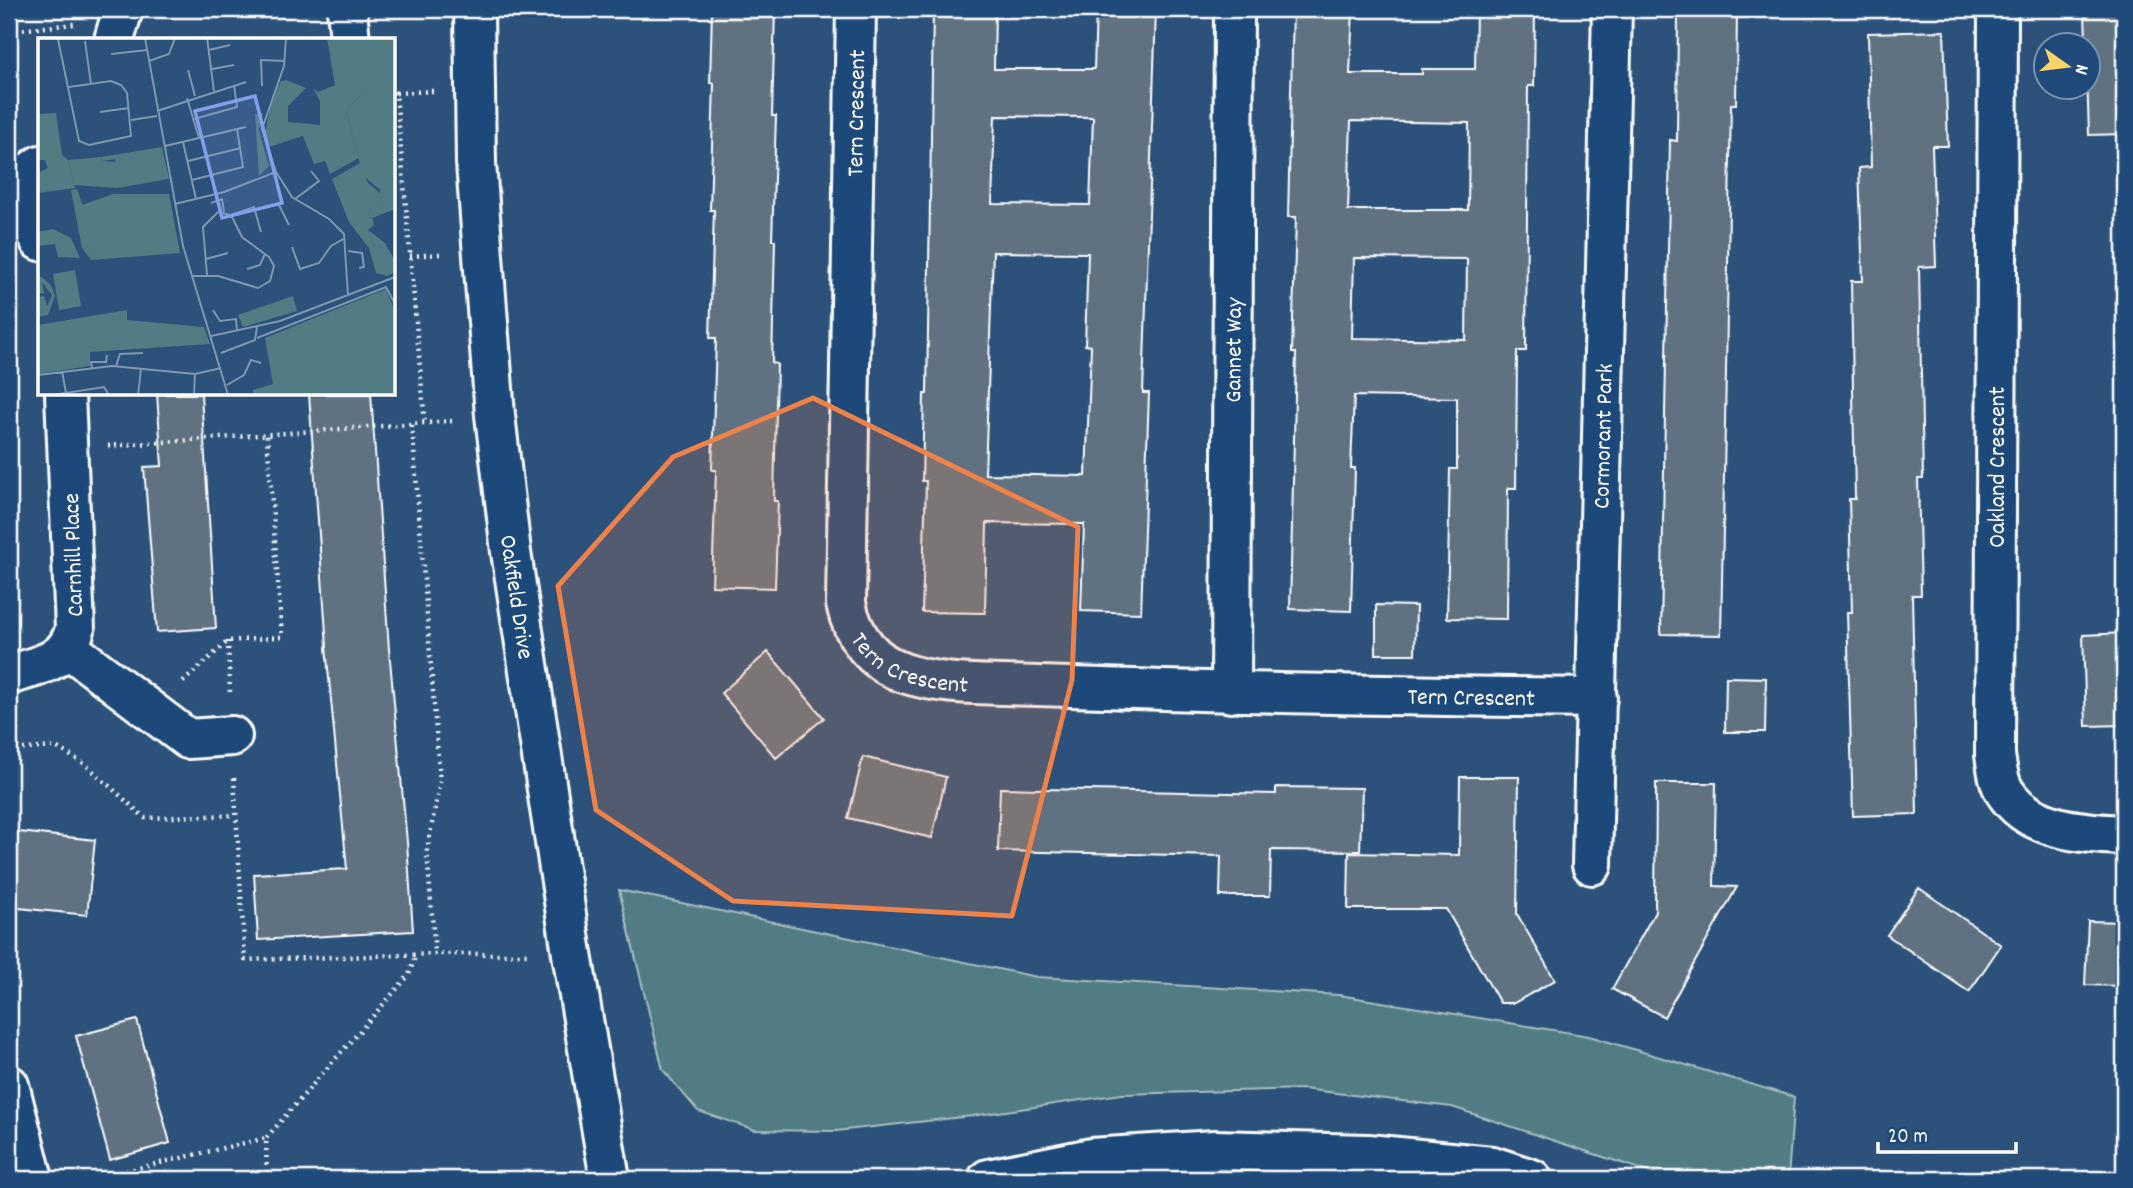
<svg xmlns="http://www.w3.org/2000/svg" width="2133" height="1188" viewBox="0 0 2133 1188" font-family="Dekko,sans-serif">
	<style>
		.grass { fill: #517c83; stroke: #a8bec1; stroke-width: 2 }
		.building { fill: #607281; stroke: #fff; stroke-width: 2; fill-rule: evenodd }
		.lines { fill: none; stroke-linecap: round; stroke-linejoin: round }
		.minor-casing { stroke: #fff; stroke-width: 44 }
		.tertiary-casing { stroke: #fff; stroke-width: 44 }
		.path { stroke: #fff; stroke-width: 4.5; stroke-dasharray: 2 5; stroke-linecap: butt }
		.minor { stroke: #1f4a7a; stroke-width: 38 }
		.tertiary { stroke: #1f4a7a; stroke-width: 38 }
		.marked { fill: #ee8249; fill-opacity: 0.2; stroke: #ee8249; stroke-width: 5; stroke-linejoin: round }
		.labels { text-anchor: middle; stroke-width: 5; stroke-linejoin: round; paint-order: stroke }
		.street-label { font-size: 24px; fill: #fff; stroke: #1f4a7a }
		.inset-road { fill: none; stroke: #8097b0; stroke-width: 2 }
		.view { fill: #839eea; fill-opacity: 0.15; stroke: #839eea; stroke-width: 3.5 }
		.inset-edge { fill: none; stroke: #fff; stroke-width: 3.5 }
	</style>
	<rect width="100%" height="100%" fill="#2c527b"/>
	<filter id="ink" filterUnits="userSpaceOnUse"><feTurbulence type="fractalNoise" baseFrequency=".0143" numOctaves="2"/><feDisplacementMap in="SourceGraphic" scale="14" xChannelSelector="R" yChannelSelector="G"/><feConvolveMatrix kernelMatrix="1 2 1 2 8 2 1 2 1" color-interpolation-filters="sRGB"/></filter>
	<g filter="url(#ink)">
		<path class="grass" d="M619 890 1037 977 1339 995 1589 1036 1794 1097 1788 1179H1662L1652 1173 1452 1107 1303 1089 1122 1094 972 1116 836 1131 755 1130 698 1111 663 1070Z"/>
		<path class="building" d="M712 9H775L772 116H776L772 240H775L772 363 777 364 774 501H778L775 588 712 586 716 470H712L716 338H710L714 210H710L714 83H710Z
			M933 9H995L994 69H1094L1096 9H1156L1143 393H1149L1141 613 1081 611 1084 524 987 523 985 613 922 612 926 481H922L924 394H927ZM995 116 1093 117 1090 205 992 204ZM993 252 1088 253 1085 345 1091 346 1086 476 985 474Z
			M1293 9H1353L1350 74H1422V69H1475L1476 9H1535L1534 86H1528L1526 351H1517L1516 488H1508L1507 619 1447 618 1450 469H1457V398L1354 396 1351 468H1355L1351 611 1290 609 1296 353H1292L1296 217H1288ZM1351 121 1469 123 1468 210H1348ZM1354 258 1467 259 1466 340 1352 338Z
			M1678 10 1737 11 1736 104H1731L1721 635 1661 634 1670 140 1677 141Z
			M2124 11V134L2089 135 2085 12Z
			M1944 31 1948 146H1932L1936 266 1919 267 1923 479H1918L1921 595H1912L1917 814 1853 816 1847 612H1852L1849 499H1855L1851 281H1863L1859 168 1871 167 1868 33Z
			M157 394H201L216 628 157 632 144 467 162 466Z
			M309 394H371L389 649 407 842 413 931 258 940 254 874 347 869 326 647H327Z
			M1376 605 1416 606 1415 654H1376Z
			M2124 633V725L2086 726 2083 635Z
			M768 652 824 718 776 758 721 693Z
			M1726 677 1766 678 1765 732H1725Z
			M863 757 946 777 932 838 848 818Z
			M1460 777H1519L1517 914 1555 980 1514 1003H1500L1446 909H1348L1349 853 1459 855Z
			M1656 783H1716L1714 886 1737 887 1664 1017 1612 989 1655 912Z
			M1276 787 1362 788 1360 851 1271 850 1270 896H1220L1221 856 998 851 1000 788 1276 794Z
			M9 831 95 840 87 915 9 907Z
			M1919 888 2001 945 1969 992 1887 935Z
			M2088 921 2124 922V986L2085 985Z
			M137 1020 170 1143 110 1160 76 1036Z"/>
		<g class="lines">
			<defs>
				<g id="minor">
					<path d="M347 9 350 40"/>
					<path id="s1" d="M856 9 846 604C853 636 872 662 904 673 936 684 971 684 1004 685 1038 686 1071 687 1105 688 1269 694 1433 696 1597 698"/>
					<path d="M1998 9 1995 755C1997 767 1998 781 2005 792 2030 831 2083 833 2124 835"/>
					<path d="M114 40 123 9"/>
					<path d="M16 184 40 241"/>
					<path d="M9 188 40 165"/>
					<path d="M68 648 188 739 232 736"/>
					<path d="M9 675C39 665 66 663 75 629L65 394"/>
					<path id="s2" d="M1231 693 1234 9"/>
					<path id="s3" d="M1592 865 1612 9"/>
					<path d="M9 1085 33 1179"/>
				</g>
				<g id="tertiary">
					<path id="s4" d="M474 9 476 163 495 415 511 552 572 954 610 1179"/>
					<path d="M988 1179 1091 1158 1215 1150 1368 1154 1492 1166 1532 1179"/>
				</g>
			</defs>
			<use href="#minor" class="minor-casing"/>
			<use href="#tertiary" class="tertiary-casing"/>
			<path class="path" d="M9 31 74 24
				M394 92 396 93 425 424
				M396 93 433 91
				M410 256 440 254
				M412 425 440 782 427 850 435 954
				M108 446 452 421
				M228 641 230 692
				M183 682 228 641 282 637 267 435
				M9 750 56 747 85 764 145 818 235 815
				M234 778 245 960 435 954H530
				M92 1179 266 1138
				M267 1179 266 1138 409 975 416 954"/>
			<use href="#minor" class="minor"/>
			<use href="#tertiary" class="tertiary"/>
		</g>
	</g>
	<path class="marked" d="M813 398 1078 527 1072 680 1012 916 733 901 596 810 558 586 673 457Z"/>
	<g class="labels">
		<g class="street-label">
			<text transform="translate(855 113) rotate(-89)" y="8">Tern Crescent</text>
			<text dy="8" stroke="none"><textPath href="#s2" startOffset="343">Gannet Way</textPath></text>
			<text dy="8" stroke="none"><textPath href="#s3" startOffset="429">Cormorant Park</textPath></text>
			<text transform="translate(1996 467) rotate(-90)" y="8">Oakland Crescent</text>
			<text transform="translate(72 555) rotate(-92)" y="8">Carnhill Place</text>
			<text dy="8" stroke="none"><textPath href="#s4" startOffset="590">Oakfield Drive</textPath></text>
			<text dy="8" stroke="none"><textPath href="#s1" startOffset="691">Tern Crescent</textPath></text>
			<text dy="8" stroke="none"><textPath href="#s1" startOffset="1258">Tern Crescent</textPath></text>
		</g>
	</g>
	<g transform="translate(38 38)">
		<rect width="357" height="357" fill="#2c527b"/>
		<path d="M330 0H357V171L334 180 332 169 342 164V152L325 137 308 73 322 58ZM18 75 24 117 30 122 37 150 0 155V135L10 130 7 122H0V76ZM225 75 221 93 231 128 221 138 217 76ZM124 109 131 141 79 150 77 121 64 123 63 119ZM75 156H131L142 215 53 222 44 167ZM15 191 33 200 42 220 20 219 17 206 0 208V194ZM37 232 43 268 21 272 15 236ZM0 236 13 247 17 258 10 277 0 279V259L6 258 9 268 14 257 4 244 6 255 0 256ZM348 251 357 273V357H215V352L235 346 227 300ZM255 258 259 273 205 289 200 277ZM89 272V282L166 289 172 306 52 314V328L0 336V287Z" fill="#517c83"/>
		<path d="M289 0H330L335 19 322 58 308 73 321 120 292 136 287 123 276 126 265 98 231 109 227 97 232 69 243 43 248 42 268 50 250 68V84L282 87V63L275 50 280 54 297 47ZM63 119 64 123 80 124 79 150 36 147 30 122ZM322 125 330 145 343 156 342 164 332 170 336 187 330 192 347 205 357 223V234L349 238 338 235 331 210 311 184 294 141ZM39 151 49 180 53 222 44 210 33 152ZM75 158H85L91 164 93 184 53 189 50 171ZM336 284 338 303 334 310 323 290Z" fill="#517c83"/>
		<path class="inset-road" d="M107 0 145 208 190 357M169 0 176 53M20 1 41 103 51 107 93 98 89 55 83 47 73 43 31 49M47 3 53 46M171 12 192 7M73 16 109 12M111 23 131 16 137 0M174 31 196 27M150 32 157 58M224 48 223 22 247 23M149 60 161 100M119 73 208 44M62 74 91 70M156 81 199 69 196 47M93 82 119 78M145 104 158 161M127 108 208 89M150 123 203 110M238 134 254 159 291 181 306 196 310 258M154 142 205 129 199 91M257 161 281 143 273 133M173 165 184 161 186 174M240 165 251 187M137 166 186 154 238 134 224 91 246 28 248 0M193 177 216 169 223 194M254 209 262 231 281 225 293 208 307 200M310 213 324 215 326 229 321 230M168 221 190 215M209 231 222 227 227 216M154 238H180L220 250 232 243 236 228 231 219 204 199 193 177 180 174 165 189 169 237M175 272 182 283 198 281 199 293M173 298 242 283 357 239M219 300 348 249 357 266M183 315 217 302 219 289M78 328 82 316 105 315M54 330 53 324H68L69 317M24 333 28 355M0 337 74 328 157 336 183 330M189 347 206 337 213 322 223 325M15 357 66 349 71 357M100 357 103 331M156 357 157 336"/>
		<path class="view" d="M217 58 244 165 184 180 157 73Z"/>
		<rect width="357" height="357" class="inset-edge"/>
	</g>
	<rect width="2133" height="1188" fill="none" stroke="#1f4a7a" stroke-width="35"/>
	<rect x="18" y="18" width="2098" height="1153" fill="none" stroke="#fff" stroke-width="2.5" filter="url(#ink)"/>
	<g transform="translate(2067 66) rotate(104)"><circle r="33" fill="#1f4a7a" stroke="#7992af" stroke-width="2"/>
	<path d="M0-5L12 26L0 18L-12 26Z" fill="#ffd166"/>
	<text y="-10" font-size="19" font-weight="bold" text-anchor="middle" fill="#ffffff">N</text>
	</g>
	<path d="M1878 1142v10h138v-10" fill="none" stroke="#ffffff" stroke-width="3.5"/>
	<text x="1888" y="1142" font-size="21" fill="#ffffff" stroke="#1f4a7a" stroke-width="5" paint-order="stroke">20 m</text>
</svg>
